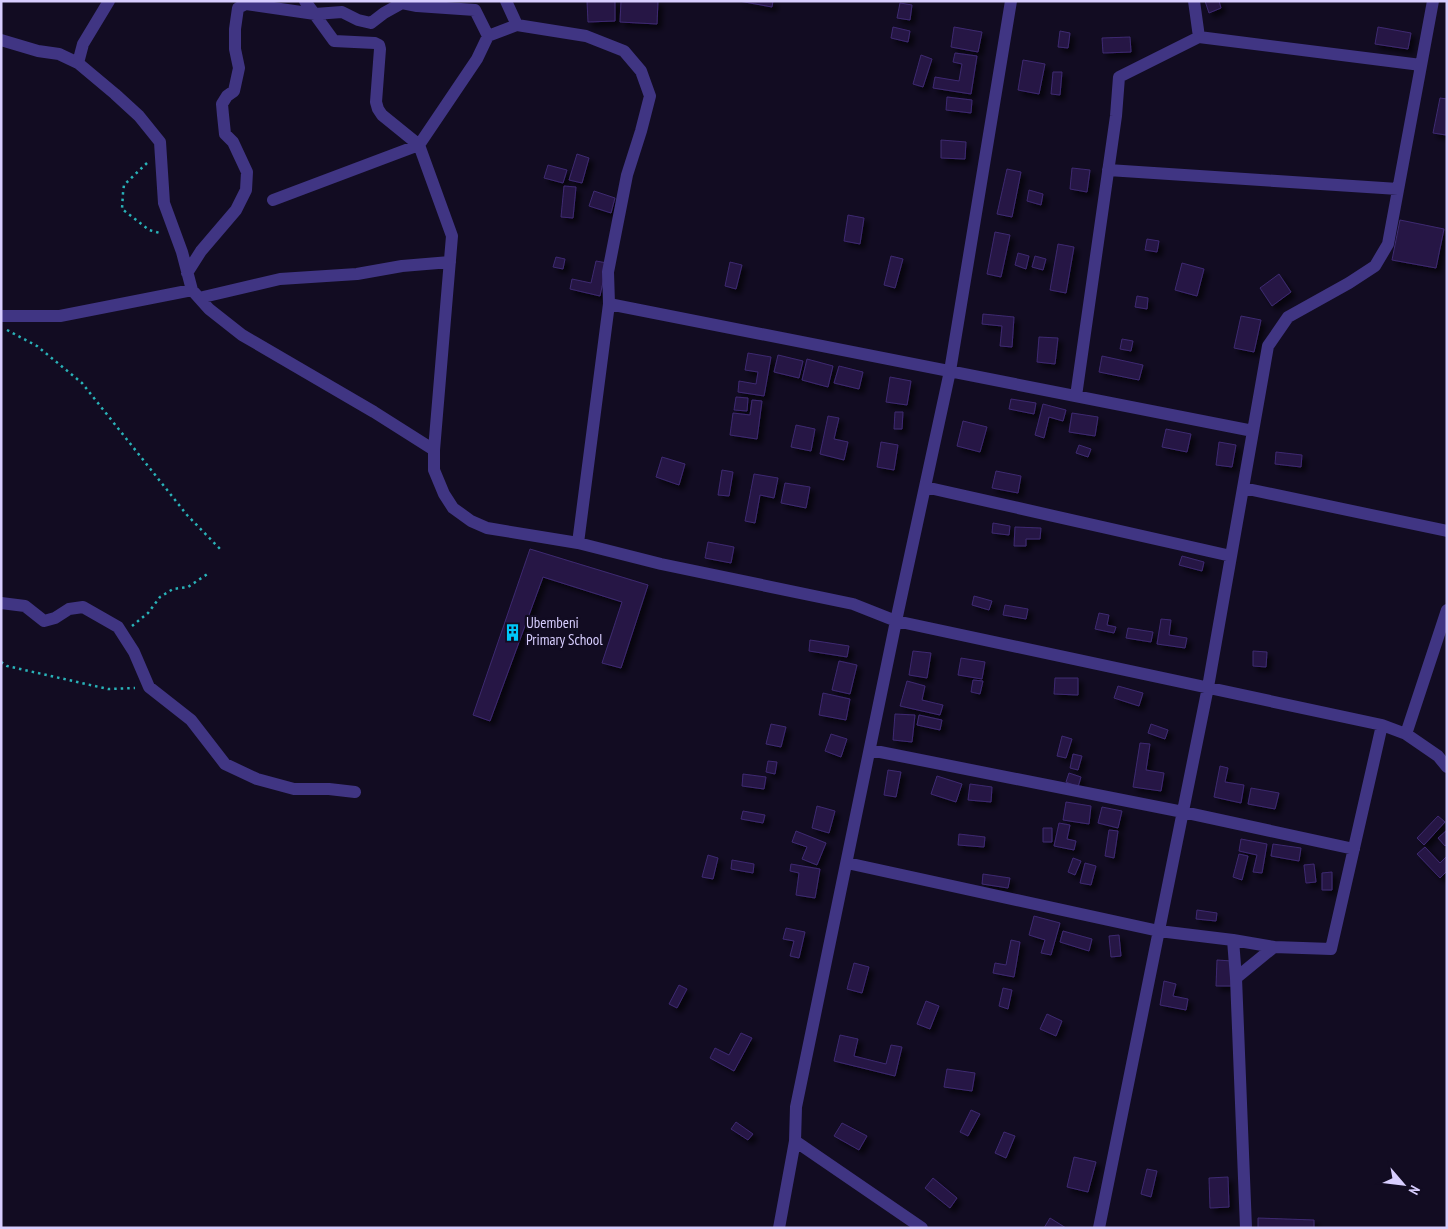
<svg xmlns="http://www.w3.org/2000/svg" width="1448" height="1229" viewBox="0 0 1448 1229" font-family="'PT Sans Narrow',sans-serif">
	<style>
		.building { fill: #251844; stroke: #3e2971; filter: url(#shadow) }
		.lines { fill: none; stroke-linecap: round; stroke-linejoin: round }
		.path { stroke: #29b2b8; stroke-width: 2.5; stroke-dasharray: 2.5 4; stroke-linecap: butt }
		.minor { stroke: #403583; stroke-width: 12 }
		.labels { text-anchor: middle; stroke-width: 4.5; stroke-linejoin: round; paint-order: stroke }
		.poi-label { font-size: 15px; fill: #d8ceff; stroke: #120c22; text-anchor: start }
	</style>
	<defs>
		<filter id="shadow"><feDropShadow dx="4.5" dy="4.5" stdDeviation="2.5" flood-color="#0009"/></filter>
	</defs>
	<rect width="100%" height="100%" fill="#120c22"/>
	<path class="building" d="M587 1H615V21L588 22Z
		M621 1H658L657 24 620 22Z
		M739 1H773L772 7Z
		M1205 1H1219L1221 8 1209 13Z
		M900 3 912 5 910 20 897 18Z
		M893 27 910 31 908 42 891 38Z
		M954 27 982 32 978 52 951 47Z
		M1378 27 1411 33 1408 49 1375 44Z
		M1060 31 1070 33 1068 48 1058 47Z
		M1130 37 1131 52 1103 53 1102 38Z
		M955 53 977 56 971 94 933 88 935 77 959 81 962 64 953 62Z
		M921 55 932 59 923 87 913 84Z
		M1023 60 1045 64 1039 94 1018 90Z
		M1053 72H1062L1060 95 1051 94Z
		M947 97 972 100 971 113 946 110Z
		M1440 98 1447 99 1446 135 1433 133Z
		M941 140 966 142 965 159 941 158Z
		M577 154 589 158 582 183 569 180Z
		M548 165 567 170 563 183 544 178Z
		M1072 168 1090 170 1087 192 1070 189Z
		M1007 169 1021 172 1012 217 997 214Z
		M564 186 576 187 573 218 561 217Z
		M1029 190 1043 194 1041 205 1027 201Z
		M594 191 615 198 611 213 589 206Z
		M848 215 864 218 860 244 844 241Z
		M1400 220 1444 229 1436 268 1392 260Z
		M995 232 1010 235 1001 277 987 274Z
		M1147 239 1159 241 1157 252 1145 250Z
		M1058 244 1074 247 1066 293 1050 290Z
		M1018 253 1029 256 1026 269 1015 265Z
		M891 256 903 259 895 288 884 285Z
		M1035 256 1046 259 1043 270 1032 267Z
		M556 257 565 259 563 269 553 267Z
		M596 261 607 263 600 296 570 289 572 279 591 283Z
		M730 262 742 265 736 289 725 286Z
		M1182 263 1204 269 1197 296 1175 290Z
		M1279 274 1291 292 1272 306 1260 288Z
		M1137 296 1148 298 1147 309 1135 307Z
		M983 314 1014 317 1012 347 1000 346 1002 326 982 324Z
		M1241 316 1261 320 1254 352 1234 348Z
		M1039 337 1058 338 1055 364 1037 362Z
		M1122 339 1133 341 1131 351 1120 349Z
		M748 353 771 357 764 396 738 392 739 381 756 384 758 372 745 370Z
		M778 355 803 361 799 378 774 372Z
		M1102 356 1143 365 1139 380 1099 372Z
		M807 359 833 366 828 387 802 380Z
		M839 366 863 372 859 389 834 383Z
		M890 377 911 381 907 405 886 402Z
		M736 397 748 398 747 411 734 410Z
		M1011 399 1036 403 1034 414 1009 409Z
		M752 400 762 401 757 439 730 435 733 413 750 415Z
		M1043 404 1066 410 1063 421 1049 417 1044 438 1035 435Z
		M895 412H903L902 429H894Z
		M1072 413 1098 417 1095 436 1069 432Z
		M828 416 839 418 834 439 848 442 844 460 820 454Z
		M963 421 987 427 980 452 957 446Z
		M796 425 815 429 811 451 791 447Z
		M1166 429 1191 434 1187 452 1162 447Z
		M881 442 898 445 894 470 877 467Z
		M1219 442 1236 445 1232 467 1216 465Z
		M1079 445 1091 449 1088 457 1076 453Z
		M1276 452 1302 455 1301 467 1275 464Z
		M662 457 685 464 679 485 656 477Z
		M722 470 733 472 729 496 718 495Z
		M996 471 1021 476 1018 493 992 488Z
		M754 474 778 478 774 498 760 495 755 523 745 521Z
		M785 483 810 487 806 508 781 503Z
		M993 523 1010 526 1009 535 992 533Z
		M1015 527 1041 528 1040 539H1026V546H1014Z
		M708 542 734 547 731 563 705 558Z
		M530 549 648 585 621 668 602 663 622 602 543 577 490 721 473 715Z
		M1182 556 1204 562 1202 571 1179 565Z
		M974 596 992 601 989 610 972 605Z
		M1005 605 1028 609 1026 619 1003 615Z
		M1099 613 1109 615 1107 625 1116 627 1114 633 1095 629Z
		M1161 619 1171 620 1169 635 1187 638 1185 648 1157 644Z
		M1128 628 1153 632 1151 642 1126 638Z
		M810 640 849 646 847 657 809 651Z
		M913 651 931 653 927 678 909 675Z
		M1253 651 1267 652 1266 667 1253 666Z
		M961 658 985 662 982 679 958 675Z
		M839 661 857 665 850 694 832 690Z
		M1055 678H1078V695L1054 694Z
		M973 680 983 681 980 694 971 692Z
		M907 681 925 686 922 700 943 705 940 715 900 706Z
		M1118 686 1143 693 1139 706 1114 698Z
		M823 693 850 699 846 720 819 715Z
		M895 714 915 715 912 742 893 740Z
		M919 715 942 720 940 730 917 725Z
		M771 724 786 727 781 747 766 744Z
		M1151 724 1168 730 1165 739 1148 733Z
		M831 734 847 739 841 757 825 751Z
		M1062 736 1072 739 1066 758 1057 756Z
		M1140 743 1150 744 1146 770 1164 773 1161 791 1133 787Z
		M1073 754 1082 756 1078 770 1070 768Z
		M768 761 777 762 775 774 766 772Z
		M1220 766 1228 768 1225 782 1244 785 1241 803 1214 797Z
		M888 770 901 772 896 797 884 795Z
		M1069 773 1081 777 1078 787 1066 782Z
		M743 774 766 777 764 789 742 786Z
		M937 776 962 784 956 802 931 794Z
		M970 784 992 787 991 802 968 800Z
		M1251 788 1279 793 1275 809 1248 804Z
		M1066 802 1091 806 1089 824 1063 820Z
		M817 806 835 811 829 833 812 828Z
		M1102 807 1122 811 1118 828 1098 823Z
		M743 811 765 815 763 823 741 819Z
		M1438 816 1445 822 1424 845 1417 838Z
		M1059 823 1070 825 1067 839 1076 841 1074 850 1054 846Z
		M1043 828H1052V842H1043Z
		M1109 830 1118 831 1114 858 1105 856Z
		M1447 830V844L1445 846 1438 838Z
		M796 831 826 843 817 865 802 859 807 847 792 842Z
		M959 834 985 837 984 847 958 845Z
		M1241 839 1267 844 1262 873 1253 872 1257 855 1239 851Z
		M1273 844 1301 848 1299 861 1271 856Z
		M1425 847 1440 863 1447 856V871L1440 878 1417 854Z
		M1239 854 1248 856 1242 880 1233 877Z
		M708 855 718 858 713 879 702 877Z
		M1073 858 1081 861 1075 875 1068 872Z
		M732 860 754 864 753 873 731 869Z
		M1085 863 1096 866 1091 885 1080 883Z
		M791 864 820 869 815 898 796 895 799 873 790 871Z
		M1314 864 1316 882 1306 883 1304 865Z
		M1332 872V890H1322V873Z
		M983 874 1010 878 1008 888 982 884Z
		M1197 910 1217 913 1216 921 1196 919Z
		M1034 916 1060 923 1051 955 1041 953 1045 940 1029 935Z
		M786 928 805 932 799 958 790 956 794 941 783 939Z
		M1063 931 1092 939 1089 951 1060 942Z
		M1119 935 1121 956 1111 957 1109 936Z
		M1011 940 1020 942 1014 977 993 973 995 963 1006 965Z
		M1217 960 1232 961 1231 986H1216Z
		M854 963 869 967 862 993 847 989Z
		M1164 981 1176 984 1173 996 1188 999 1186 1010 1160 1005Z
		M679 985 687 989 677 1008 669 1004Z
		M1003 988 1012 990 1008 1009 999 1006Z
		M926 1001 939 1006 930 1029 917 1024Z
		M1047 1014 1062 1021 1056 1036 1040 1029Z
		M741 1033 752 1038 734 1071 710 1058 715 1048 729 1055Z
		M840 1035 858 1039 854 1056 886 1064 891 1045 902 1047 895 1076 834 1061Z
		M947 1069 975 1073 972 1091 944 1087Z
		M971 1110 980 1114 968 1136 960 1132Z
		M736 1122 753 1134 748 1140 731 1129Z
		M842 1123 867 1136 859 1150 834 1136Z
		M1004 1132 1015 1136 1006 1158 995 1153Z
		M1074 1157 1096 1162 1088 1192 1067 1187Z
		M1147 1169 1157 1171 1151 1197 1141 1194Z
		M1228 1177 1229 1207 1210 1208 1209 1178Z
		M933 1178 957 1198 950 1208 925 1188Z
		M1050 1218 1066 1228H1044Z
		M1258 1218 1314 1220V1228H1258Z"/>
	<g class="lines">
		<path class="path" d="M147 163 124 185 123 193 122 209 149 230 160 233
			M7 330 37 346 82 383 187 515 222 551
			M132 626 148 613 160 597 173 589 188 587 209 573
			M1 662 7 666 108 689 135 688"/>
		<path class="minor" d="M305 1 334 41 375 43 379 45 380 49 376 102 378 109 382 115 419 145 477 59 488 36 517 25
			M506 1 517 25 586 36 624 51 641 71 650 96 641 131 627 175 608 272 609 304 578 543
			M1194 1 1199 37
			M1 40 38 51 59 54 78 63 115 94 139 116 160 142 164 203 182 252 192 290 209 309 242 335 374 412 434 450V470L444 494 453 508 471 521 487 528 578 543 661 564 853 604 896 621 1382 725 1406 734 1438 756 1447 767
			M78 63 83 44 109 1
			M1108 170 1398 189
			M273 200 419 145 452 236 434 450
			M187 273 201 251 236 210 246 190 247 172 233 142 225 134 223 115 222 104 227 96 234 91 239 68 235 49V29L238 8 246 4 315 14 342 12 358 20 371 23 384 13 402 3 417 6 475 10 488 36
			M199 298 280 279 357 274 402 266 450 262
			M609 304 1253 431
			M1 316H60L192 290
			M1076 396 1116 116 1119 77 1199 37 1421 65
			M925 487 1231 556
			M1243 488 1447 531
			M1 603 25 606 44 621 55 618 69 609 83 607 118 627 134 652 149 687 191 720 225 764 257 779 294 789H329L355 792
			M1406 734 1447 610
			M870 750 1183 812 1354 849
			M847 863 1159 931 1233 940 1236 978 1246 1228
			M1233 940 1274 947
			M1236 978 1274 947 1331 949 1382 725
			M795 1141 922 1228
			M779 1228 795 1141 796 1107 896 621 950 371 1011 1
			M1099 1228 1208 687 1268 346 1288 317 1349 283 1375 266 1388 244 1433 1"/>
	</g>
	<defs>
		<symbol id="building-bare" viewBox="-9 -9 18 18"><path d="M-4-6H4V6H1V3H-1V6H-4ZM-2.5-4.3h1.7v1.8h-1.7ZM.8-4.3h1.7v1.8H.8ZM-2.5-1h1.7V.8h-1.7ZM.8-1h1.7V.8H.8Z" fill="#00c7f9" stroke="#120c22" stroke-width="2.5" paint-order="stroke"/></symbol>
	</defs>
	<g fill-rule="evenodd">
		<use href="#building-bare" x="500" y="620" width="25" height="25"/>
	</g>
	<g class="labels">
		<g class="poi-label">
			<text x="526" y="628">Ubembeni<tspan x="526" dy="17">Primary School</tspan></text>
		</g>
	</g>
	<rect width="1448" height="1229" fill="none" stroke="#d8ceff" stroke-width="5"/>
	<g transform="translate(1403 1184) rotate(118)" stroke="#120c22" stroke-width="4" paint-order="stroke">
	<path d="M0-4L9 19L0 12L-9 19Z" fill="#d8ceff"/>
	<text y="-8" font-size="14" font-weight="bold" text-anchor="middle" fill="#d8ceff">N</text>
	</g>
</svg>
